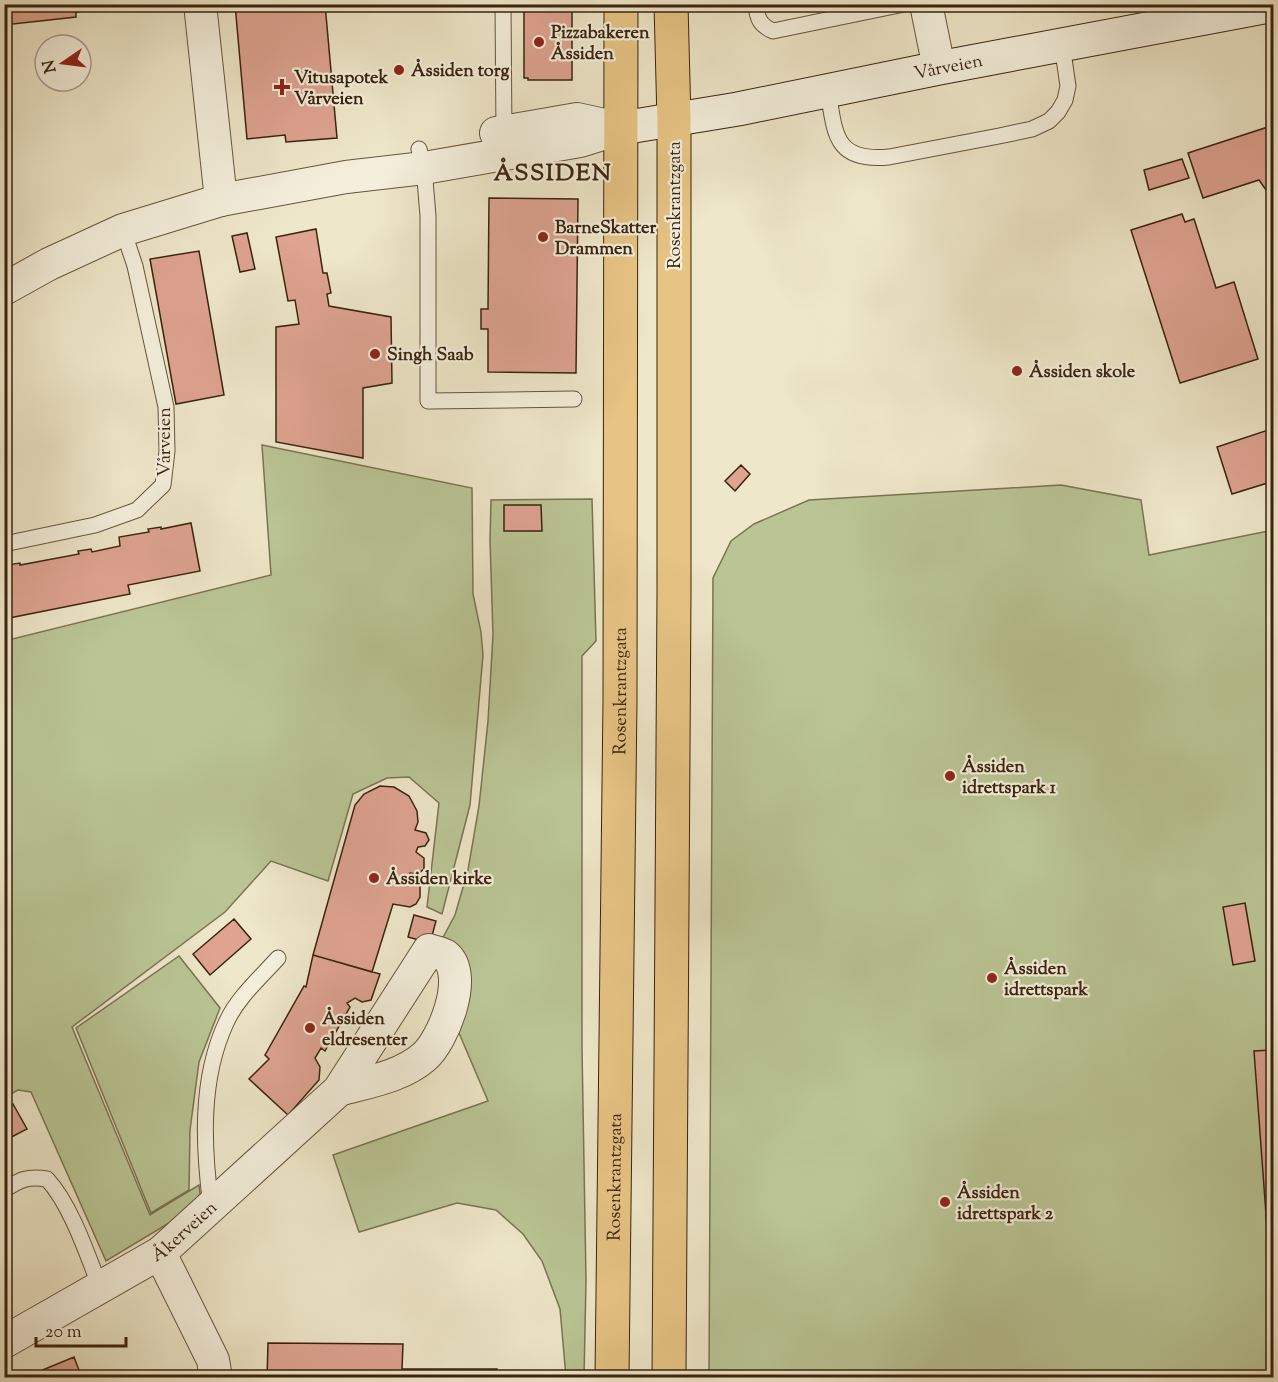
<svg xmlns="http://www.w3.org/2000/svg" width="1278" height="1382" viewBox="0 0 1278 1382" font-family="'Sorts Mill Goudy',serif">
	<style>
		.green { fill: #bac595; stroke: #7a7452; stroke-width: 1.5 }
		.building { fill: #dea391; stroke: #3a230e; stroke-width: 1.5 }
		.lines { fill: none; stroke-linecap: round; stroke-linejoin: round }
		.service-casing { stroke: #67543d; stroke-width: 17 }
		.minor-casing { stroke: #67543d; stroke-width: 34 }
		.secondary-casing { stroke: #3a230e; stroke-width: 35 }
		.primary-casing { stroke: #3a230e; stroke-width: 35 }
		.service { stroke: #f4efdc; stroke-width: 15 }
		.minor { stroke: #f4efdc; stroke-width: 32 }
		.secondary { stroke: #f4efdc; stroke-width: 33 }
		.primary { stroke: #e7c484; stroke-width: 33 }
		.poi-dot { fill: #8f2418; stroke: #f4efdc; stroke-width: 2 }
		.labels { text-anchor: middle; stroke-width: 4.5; stroke-linejoin: round; paint-order: stroke }
		.poi-label { font-size: 18px; font-weight: bold; fill: #3a230e; stroke: #f4efdc; text-anchor: start }
		.street-label { font-size: 18px; fill: #3a230e; stroke: #f4efdc }
		.district-label { font-size: 24px; font-weight: bold; letter-spacing: 1.5px; fill: #3a230e; stroke: #f4efdc }
	</style>
	<rect width="100%" height="100%" fill="#eee7c9"/>
	<filter id="stains"><feTurbulence type="fractalNoise" baseFrequency=".00333" numOctaves="4"/><feColorMatrix values="0 0 0 0 .2 0 0 0 0 .09 0 0 0 0 .02 0 0 0 .5 -.17"/></filter>
	<radialGradient id="worn" r=".72"><stop offset=".6" stop-color="#630" stop-opacity="0"/><stop offset="1" stop-color="#630" stop-opacity=".3"/></radialGradient>
	<path class="green" d="M262 445 472 488 473 594 481 632 483 655 470 805 442 914 427 907 439 803 409 777 387 778 353 794 328 881 271 861 225 912 72 1027 150 1215 199 1185 200 1194 194 1208 106 1261 31 1092 18 1090 5 1097 4 641 271 575Z
		M1061 485 1141 500 1149 555 1273 530V1377L709 1378 713 578 731 541 754 524 809 500Z
		M592 499 596 641 582 656V1047L586 1280 584 1377H566L560 1309 542 1261 523 1234 496 1210 457 1203 359 1232 333 1155 488 1101 456 1026 440 943 455 915 468 870 479 806 488 721 493 635 490 540 491 500Z
		M179 956 220 1008 199 1062 190 1130 189 1190 151 1213 76 1028Z"/>
	<path class="building" d="M4 4H148L76 12V17L4 25Z
		M235 4H325L337 138 286 142 285 135 247 139Z
		M348 4H402L348 9Z
		M524 4H572V80H528V78H524Z
		M783 4H814L784 10Z
		M1274 125V195L1266 190 1259 180 1203 198 1188 153Z
		M1182 159 1189 178 1149 190 1144 170Z
		M489 198 578 199 576 373 488 372V329H481V309H488Z
		M1182 214 1185 222 1194 219 1216 288 1234 282 1258 359 1180 383 1131 230Z
		M316 229 323 273H327L331 293 327 294 329 306 391 317 392 383 363 388V458L276 442V327L299 324 295 300 288 301 276 237Z
		M247 233 255 269 240 272 232 236Z
		M199 251 224 395 176 404 150 259Z
		M1274 428V481L1232 494 1217 447Z
		M741 465 750 474 735 491 725 481Z
		M504 505H541L542 531H504Z
		M191 523 200 571 128 585 130 594 4 619V568H8L7 565 20 563V565L79 554 78 551 91 549 92 552 120 546 119 537 149 532 148 529 161 527V529Z
		M380 786 394 787 409 796 417 811 418 822 415 830 426 833 429 840 425 846 418 847 416 852 424 858V869L418 874 410 873 409 877 420 885V897L416 904 410 907 393 904 372 972 313 955 355 805 364 794Z
		M1245 903 1255 961 1233 965 1223 907Z
		M414 915 436 921 430 943 408 937Z
		M234 919 251 939 210 975 193 954Z
		M313 955 380 974 371 1000 362 1002 355 998 347 1003 350 1007 325 1051 321 1048 315 1058 320 1067 319 1080 288 1115 249 1079 269 1059 265 1055 304 986 306 987Z
		M1274 1050V1323L1254 1051Z
		M13 1104 27 1129 4 1141V1108Z
		M268 1343 403 1344 402 1369H497V1378H267Z
		M74 1357 82 1378H35L33 1374Z"/>
	<g class="lines">
		<defs>
			<path id="service" d="M503 4 504 136
				M756 4C757 19 760 25 773 31L904 4
				M828 91C835 135 835 162 889 157L999 136 1032 129 1049 121 1058 112 1065 100 1068 86 1062 45
				M419 149 424 168 428 216V401L574 399
				M4 544 95 525 137 510 163 485 167 451 166 407 135 266 123 230
				M4 1190C21 1179 28 1176 47 1179 71 1205 87 1254 100 1287
				M211 1206C203 1146 200 1079 226 1023 237 998 260 978 278 958"/>
			<g id="minor">
				<path d="M200 4 221 200"/>
				<path d="M926 4 939 68"/>
				<path d="M496 133 577 119 618 128"/>
				<path d="M4 289 49 264 123 230 221 200 346 177 424 168 580 141 622 128"/>
				<path d="M160 1253 213 1360 216 1378"/>
				<path id="s1" d="M4 1342 160 1253 339 1090 429 950C434 952 442 953 446 956 469 976 443 1041 424 1057 401 1077 367 1082 339 1090"/>
			</g>
			<g id="secondary">
				<path id="s2" d="M622 128 738 109 939 68 1274 5"/>
			</g>
			<g id="primary">
				<path id="s3" d="M612 1378 620 700 621 4"/>
				<path d="M669 1378 674 592V121L671 4"/>
			</g>
		</defs>
		<use href="#service" class="service-casing"/>
		<use href="#minor" class="minor-casing"/>
		<use href="#secondary" class="secondary-casing"/>
		<use href="#primary" class="primary-casing"/>
		<use href="#service" class="service"/>
		<use href="#minor" class="minor"/>
		<use href="#secondary" class="secondary"/>
		<use href="#primary" class="primary"/>
	</g>
	<g class="poi-dot">
		<circle cx="539" cy="42" r="6"/>
		<circle cx="399" cy="70" r="6"/>
		<path d="M279 78h6v6h6v6h-6v6h-6v-6h-6v-6h6z"/>
		<circle cx="543" cy="237" r="6"/>
		<circle cx="375" cy="354" r="6"/>
		<circle cx="1017" cy="371" r="6"/>
		<circle cx="950" cy="776" r="6"/>
		<circle cx="374" cy="878" r="6"/>
		<circle cx="992" cy="978" r="6"/>
		<circle cx="310" cy="1028" r="6"/>
		<circle cx="945" cy="1202" r="6"/>
	</g>
	<g class="labels">
		<g class="poi-label">
			<text x="551" y="38">Pizzabakeren<tspan x="551" dy="21">Åssiden</tspan></text>
			<text x="411" y="76">Åssiden torg</text>
			<text x="294" y="83">Vitusapotek<tspan x="294" dy="21">Vårveien</tspan></text>
			<text x="555" y="233">BarneSkatter<tspan x="555" dy="21">Drammen</tspan></text>
			<text x="387" y="360">Singh Saab</text>
			<text x="1029" y="377">Åssiden skole</text>
			<text x="962" y="772">Åssiden<tspan x="962" dy="21">idrettspark 1</tspan></text>
			<text x="386" y="884">Åssiden kirke</text>
			<text x="1004" y="974">Åssiden<tspan x="1004" dy="21">idrettspark</tspan></text>
			<text x="322" y="1024">Åssiden<tspan x="322" dy="21">eldresenter</tspan></text>
			<text x="957" y="1198">Åssiden<tspan x="957" dy="21">idrettspark 2</tspan></text>
		</g>
		<g class="street-label">
			<text dy="6" stroke="none"><textPath href="#s2" startOffset="332">Vårveien</textPath></text>
			<text transform="translate(674 205) rotate(-90)" y="6">Rosenkrantzgata</text>
			<text transform="translate(164 442) rotate(-90)" y="6">Vårveien</text>
			<text dy="6" stroke="none"><textPath href="#s3" startOffset="687">Rosenkrantzgata</textPath></text>
			<text dy="6" stroke="none"><textPath href="#s3" startOffset="201">Rosenkrantzgata</textPath></text>
			<text dy="6" stroke="none"><textPath href="#s1" startOffset="212">Åkerveien</textPath></text>
		</g>
		<g class="district-label">
			<text x="553" y="180">ÅSSIDEN</text>
		</g>
	</g>
	<rect width="1278" height="1382" fill="none" stroke="#eee7c9" stroke-width="24"/>
	<rect x="6" y="6" width="1266" height="1370" fill="none" stroke="#3a230e" stroke-width="3"/>
	<rect x="12" y="12" width="1254" height="1358" fill="none" stroke="#3a230e" stroke-width="1.5"/>
	<g transform="translate(63 63) rotate(256)"><circle r="28" fill="#f4efdc" stroke="#aa9d8a" stroke-width="1.5"/>
	<path d="M0-4.5L10 22L0 15L-10 22Z" fill="#8f2418"/>
	<text y="-9" font-size="16" font-weight="bold" text-anchor="middle" fill="#3a230e">N</text>
	</g>
	<path d="M36 1337v9h90v-9" fill="none" stroke="#3a230e" stroke-width="3"/>
	<text x="45" y="1337" font-size="18" fill="#3a230e" stroke="#f4efdc" stroke-width="4.5" paint-order="stroke">20 m</text>
	<rect width="100%" height="100%" filter="url(#stains)"/>
	<rect width="100%" height="100%" fill="url(#worn)"/>
</svg>
